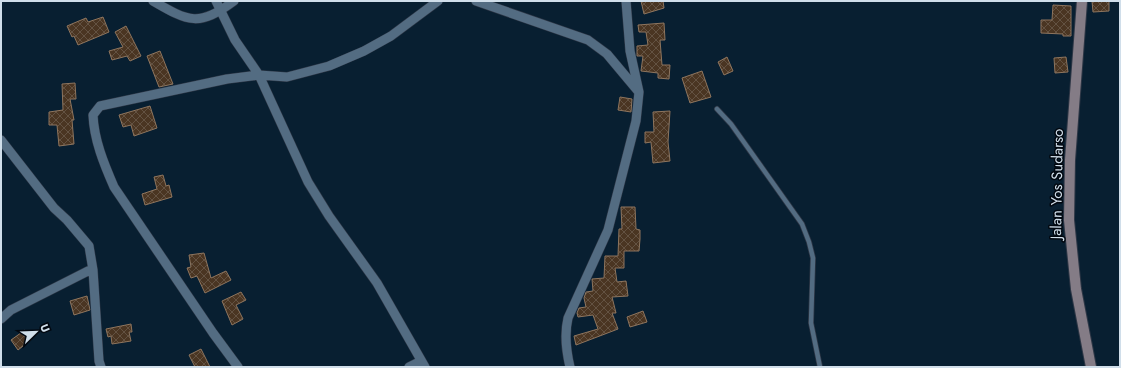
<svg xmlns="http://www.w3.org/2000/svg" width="1121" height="368" viewBox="0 0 1121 368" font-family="Jost,sans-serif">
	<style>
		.building { fill: url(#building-cross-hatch); stroke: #8e755e }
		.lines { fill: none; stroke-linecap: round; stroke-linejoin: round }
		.lane-casing { stroke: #2e3746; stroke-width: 6 }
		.street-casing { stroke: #2e3746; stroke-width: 10 }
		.secondary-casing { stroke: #2e3746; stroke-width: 12 }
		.lane { stroke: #536c82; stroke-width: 4.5 }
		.street { stroke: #536c82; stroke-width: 9 }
		.secondary { stroke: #847c86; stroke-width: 10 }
		.labels { text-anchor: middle; stroke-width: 3; stroke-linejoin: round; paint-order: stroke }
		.street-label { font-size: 15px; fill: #d0deea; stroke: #020810 }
	</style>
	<defs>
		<pattern id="building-cross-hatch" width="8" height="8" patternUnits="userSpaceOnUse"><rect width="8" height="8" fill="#4a3522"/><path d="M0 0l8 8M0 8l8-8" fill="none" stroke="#635242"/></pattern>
	</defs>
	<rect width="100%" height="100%" fill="#081f31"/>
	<path class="building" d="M641 1H663L664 8 644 14Z
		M1092 1H1109V11L1093 12Z
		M1053 5 1071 6V36H1063V34L1041 33V20H1052Z
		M103 17 109 32 78 45 74 36 72 37 67 26 86 18 88 22Z
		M664 23 665 40H660L662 65H670L669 79 658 78V73L641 71 643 56H637V46L648 45 646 32H639L638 25Z
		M126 26 141 56 130 61 127 56 112 60 109 51 123 47 115 32Z
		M160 51 173 84 159 87 147 56Z
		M727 57 733 71 724 75 718 62Z
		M1066 57 1068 72 1055 73 1054 58Z
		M702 71 711 97 690 103 682 78Z
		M75 83 76 99H70L74 120H72L74 144 59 146 57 125H49V112L63 110 62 84Z
		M620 97 632 99 631 112 618 110Z
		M150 106 157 128 134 136 131 125 123 127 119 115Z
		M670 111 668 142 670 161 653 163 651 142 645 143V132H654L653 112Z
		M163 175 166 186 169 185 172 197 145 205 142 194 157 189 154 177Z
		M621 207H635L636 229 640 230V239L639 251H624V268H615L617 282 626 281 628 296 612 297 616 313H612L618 329 576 345 574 336 598 329 593 315 578 317 577 313 579 308 586 307 584 298 586 292 593 291 592 279 604 278 605 256H618L619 229H622Z
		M204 253 211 278 226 271 231 280 205 293 197 276 191 278 187 268 191 267 189 255Z
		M241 292 246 300 236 305 243 319 232 325 222 301Z
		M87 296 90 310 74 315 70 301Z
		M643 311 647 322 630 327 627 317Z
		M131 324 132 332H129L131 341 112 344 111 336 108 337 106 329Z
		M25 330 32 339 18 350 11 340Z
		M201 349 210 367H195L189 355Z"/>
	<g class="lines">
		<defs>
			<path id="lane" d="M717 109 731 124 802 224 809 242 813 258 811 323 820 367"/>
			<path id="street" d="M153 1C189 22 199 27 234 1
				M216 1 235 40 259 75 287 77 329 66 364 51 391 36 438 1
				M476 1 588 40 607 54 638 91
				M1 140 54 208 67 220 89 246 93 270 99 361 101 367
				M1 319 11 310 88 271 93 270
				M238 367 213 333 114 187C104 164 94 140 93 115L100 106 227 79 259 75 308 182 329 216 377 283 425 367
				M409 367 421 361
				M570 367C566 350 564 335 568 318L608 230 636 121 639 92 630 51 626 1"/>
			<path id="secondary" d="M1082 1 1070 160 1069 220 1076 289 1091 367"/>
		</defs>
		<use href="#lane" class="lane-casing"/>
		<use href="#street" class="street-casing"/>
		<use href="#secondary" class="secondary-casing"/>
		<use href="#lane" class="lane"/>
		<use href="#street" class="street"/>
		<use href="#secondary" class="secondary"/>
	</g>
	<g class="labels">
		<g class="street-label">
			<text transform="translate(1057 184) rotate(-89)" y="5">Jalan Yos Sudarso</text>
		</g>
	</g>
	<rect width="1121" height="368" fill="none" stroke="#d0deea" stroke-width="4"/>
	<g transform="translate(36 332) rotate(67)" stroke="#020810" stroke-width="3" paint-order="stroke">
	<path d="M0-3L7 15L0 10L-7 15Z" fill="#d0deea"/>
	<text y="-6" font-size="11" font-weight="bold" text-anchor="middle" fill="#d0deea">U</text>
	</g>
</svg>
